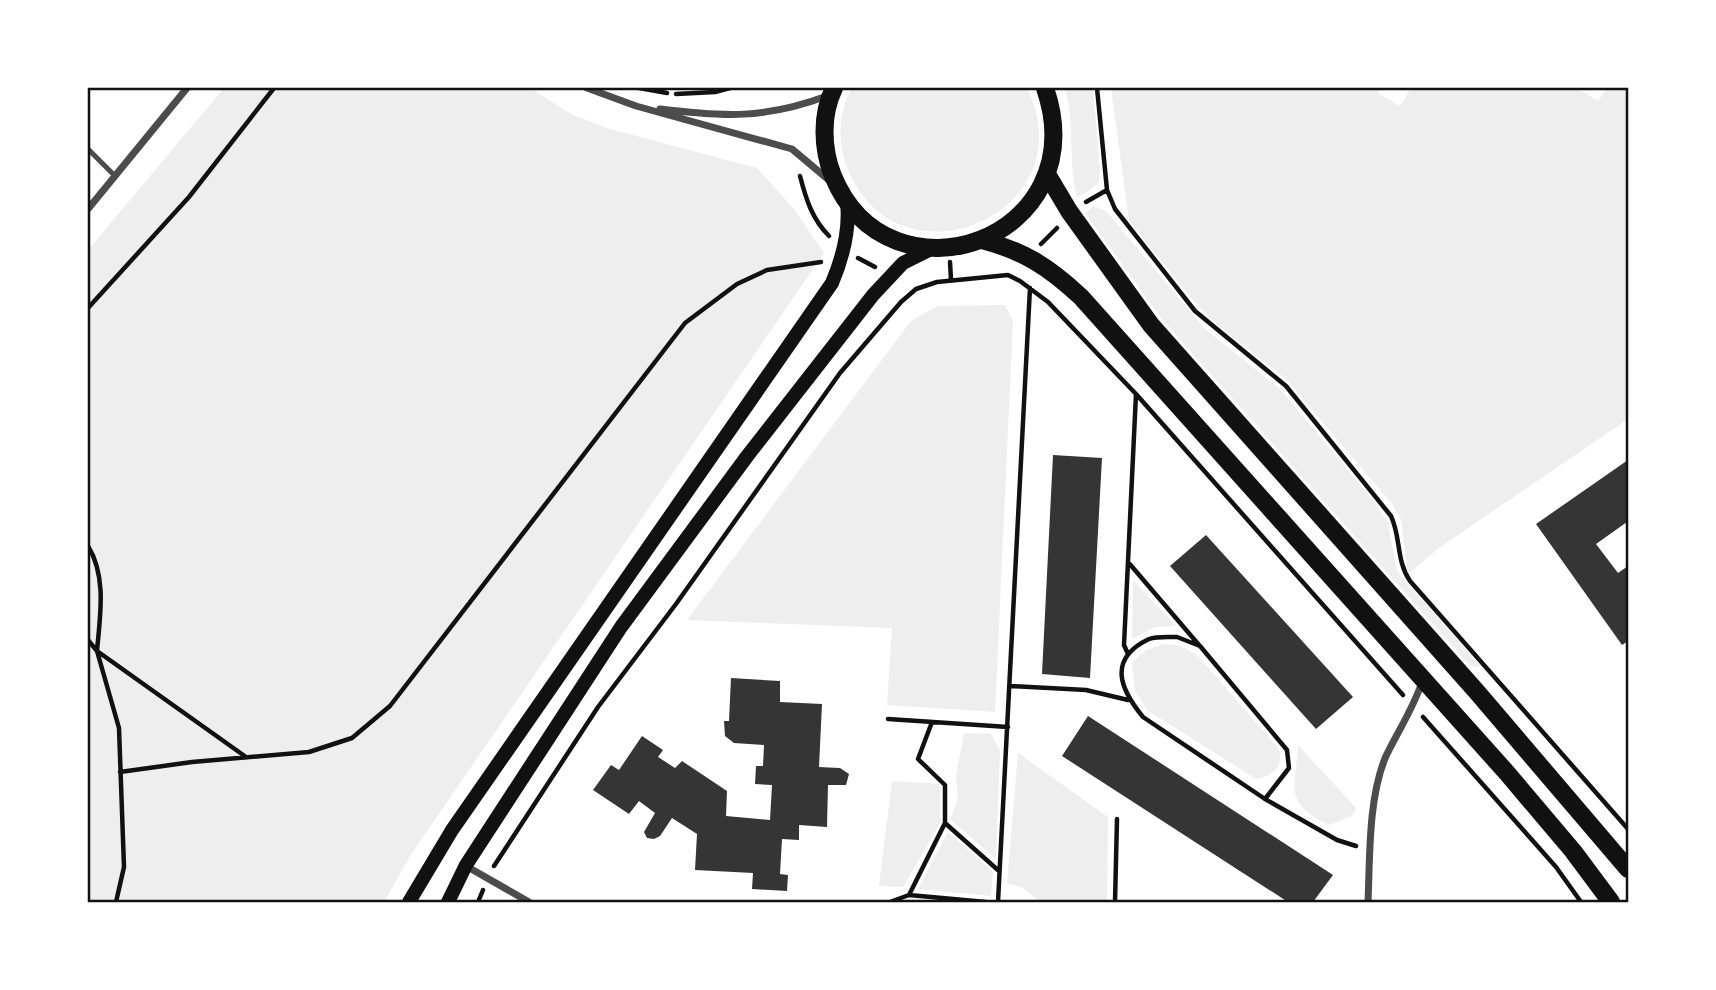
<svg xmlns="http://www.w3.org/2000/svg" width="1716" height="990" viewBox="0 0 1716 990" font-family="'Source Serif 4',serif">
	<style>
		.green { fill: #eee }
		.building { fill: #353535 }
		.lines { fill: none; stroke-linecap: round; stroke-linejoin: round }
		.path { stroke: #111; stroke-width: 4.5 }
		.service { stroke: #4c4c4c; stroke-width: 5 }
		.minor { stroke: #4c4c4c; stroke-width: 7 }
		.secondary { stroke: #111; stroke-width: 14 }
		.primary { stroke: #111; stroke-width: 18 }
		.neatline { fill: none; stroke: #111; stroke-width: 2.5 }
	</style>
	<rect width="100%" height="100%" fill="#fff"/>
	<path class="green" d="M224 88H530L573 115 610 129 757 168 794 209 824 253 412 853 384 902H88V250Z
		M852 88H1027C1089 214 895 296 846 165 837 140 839 110 852 88Z
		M1065 88H1093L1100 168 1099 182 1089 191 1077 197C1068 161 1075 125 1065 88Z
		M1111 88H1380L1378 93 1400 106 1411 88H1577L1598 101 1607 88H1628V419L1439 548 1408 574 1401 520 1392 504 1286 379 1214 322 1192 299 1129 221Z
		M1094 206 1106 211 1205 329 1280 389 1373 500 1388 523 1397 571 1481 667 1470 666 1161 318 1085 213Z
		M1005 305 1013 321 995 712 887 705 892 628 687 620 911 321 937 306Z
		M1133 580 1176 626 1155 627 1132 639Z
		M1164 644C1178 644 1187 648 1198 656L1278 748C1285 766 1273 776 1256 779L1147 710 1135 691 1132 662 1146 650Z
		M964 733 991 734 1000 751 996 859 950 819 958 798 956 776Z
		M1298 745 1356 808 1352 816 1329 825C1282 803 1296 787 1298 745Z
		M1018 753 1108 817 1107 902H1040L1023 888 1007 883Z
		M892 781 940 784V824L903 887 879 886Z
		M948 832 993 872 991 896 918 889Z"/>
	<path class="building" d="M1053 455 1102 458 1090 678 1042 674Z
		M1628 460V524L1627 522 1596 544 1618 573 1628 566V641L1622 645 1536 524Z
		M1206 535 1353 697 1316 729 1170 566Z
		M731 678 780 681V702L822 704 819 767 840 768 849 774 846 785H828L827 827 799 825V840L782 839 780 874 788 875 787 891 752 889 753 873 695 870 697 834 672 818 660 836 654 839 647 838 644 832 655 813 639 801 629 814 593 790 611 765 619 770 642 736 663 750 658 757 675 768 682 761 727 791 726 816 770 820 772 785 755 784 756 766H763L764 745 734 743 725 736 724 721H729Z
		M1088 716 1333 875 1313 902H1288L1062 756Z"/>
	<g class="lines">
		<path class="path" d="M639 88 667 93
			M1097 88 1107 190 1115 209 1195 311 1286 386 1391 516C1401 537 1396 561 1410 581L1628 829
			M676 94 715 92 730 88
			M800 176C806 199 812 219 829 236
			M1086 202 1107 190
			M1041 244 1057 228
			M858 258 875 267
			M950 262 951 280
			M88 308 189 197 274 88
			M88 546C107 577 100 616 97 651L246 757
			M1128 562 1199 645
			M1177 637 1200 646 1287 750 1289 768 1265 799 1143 717C1120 689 1107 659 1149 639 1157 636 1169 637 1177 637Z
			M88 640 97 651 119 728 124 867 116 902
			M1128 654 1124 645 1136 394
			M1010 686 1086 690 1128 700
			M1423 717 1556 867 1581 902
			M888 719 1008 727
			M932 722 918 759 945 785V823L999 871
			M120 772 192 762 309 752 352 738 390 706 685 323 737 284 767 270 821 262
			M1265 799 1337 840 1356 846
			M494 866 598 707 676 604 840 373 901 302 916 289 937 282 1008 275 1020 281 1048 302 1136 394 1403 695
			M909 895 945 823
			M478 902 483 890
			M890 902 909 895 986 902
			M998 902 1030 288
			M1115 902 1117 819"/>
		<path class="service" d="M88 149 115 176"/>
		<path class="minor" d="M587 88 636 106 792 149 830 181
			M660 109C724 117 765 119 827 96
			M88 209 187 88
			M466 866 529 902
			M1368 902C1370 858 1368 798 1386 756 1398 731 1413 709 1422 682"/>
		<path class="secondary" d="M409 902 452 830 832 283C843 257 850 230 847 202
			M448 902 466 865 621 627 748 455 873 295 903 263 933 248"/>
		<path class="primary" d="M834 88C821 115 822 148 833 176 889 312 1097 240 1045 88
			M1047 174 1069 211 1151 325 1477 692 1628 869
			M982 240C1024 251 1049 267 1081 297L1507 773 1573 851 1611 902"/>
	</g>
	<rect width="1716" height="990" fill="none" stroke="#ffffff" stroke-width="178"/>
	<rect x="89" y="89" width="1538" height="812" class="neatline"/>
</svg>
